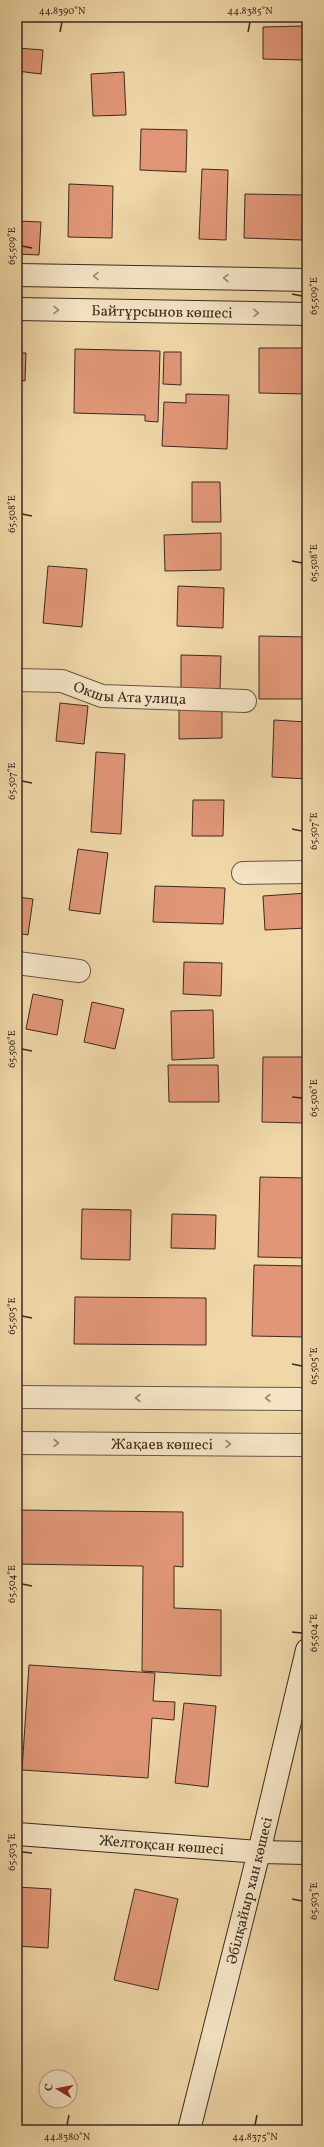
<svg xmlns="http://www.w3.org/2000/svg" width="324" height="2147" viewBox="0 0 324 2147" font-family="Vollkorn,serif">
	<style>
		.building { fill: #e19777; stroke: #3d2a20 }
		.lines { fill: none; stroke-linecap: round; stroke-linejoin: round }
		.street-casing { stroke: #6a5542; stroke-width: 24 }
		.secondary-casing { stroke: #3d2a20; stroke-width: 24 }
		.street { stroke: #f5e5c6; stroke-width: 22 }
		.secondary { stroke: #f5e5c6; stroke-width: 22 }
		.oneway { stroke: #998873 }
		.ticks { fill: none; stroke: #3d2a20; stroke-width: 1.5 }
		.labels { text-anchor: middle; stroke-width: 3; stroke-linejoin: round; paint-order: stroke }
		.street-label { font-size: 15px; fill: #3d2a20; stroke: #f5e5c6 }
		.neatline { fill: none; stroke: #3d2a20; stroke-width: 1.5 }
		.ticks-label { font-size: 10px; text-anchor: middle; fill: #3d2a20 }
	</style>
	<rect width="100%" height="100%" fill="#efd7a7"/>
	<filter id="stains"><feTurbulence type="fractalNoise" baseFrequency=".005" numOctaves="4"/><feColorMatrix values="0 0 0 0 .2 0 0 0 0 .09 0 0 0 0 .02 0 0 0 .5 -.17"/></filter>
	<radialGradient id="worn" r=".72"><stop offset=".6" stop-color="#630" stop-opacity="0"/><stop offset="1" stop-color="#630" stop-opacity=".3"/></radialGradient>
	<path class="building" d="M304 26 303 60 263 59V27Z
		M17 48 43 50 41 74 17 71Z
		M124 72 126 115 93 116 91 74Z
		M141 129 187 130 186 172 140 170Z
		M202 169 228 170 226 240 199 239Z
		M69 184 113 186 112 238 68 237Z
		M245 194 303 195 302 240 244 238Z
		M17 221 41 222 39 255 17 254Z
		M259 348H307V394L259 393Z
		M75 349 160 351 158 422 145 421V415L74 413Z
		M164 352H181V385L163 384Z
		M17 353H26L25 381 17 380Z
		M186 394 229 395 227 449 162 446 164 402 186 403Z
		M192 482H220L221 522H192Z
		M221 533V570L165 571 164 535Z
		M48 566 87 569 82 627 43 623Z
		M178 586 224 588 223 628 177 626Z
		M259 636 307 637V699H259Z
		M181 655 221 656 220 689 181 688Z
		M17 699 22 700 19 744H17Z
		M60 703 88 706 84 744 56 741Z
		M222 703V738L179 739V704Z
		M274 720 307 722V779L272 777Z
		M96 752 125 754 121 834 91 832Z
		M193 800H224L223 836H192Z
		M78 849 108 853 100 914 69 910Z
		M155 886 225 888 223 924 153 922Z
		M307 893V928L265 930 263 896Z
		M17 897 33 899 28 935 17 933Z
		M184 962 222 963 221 996 183 994Z
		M33 994 63 1000 57 1035 26 1029Z
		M92 1002 124 1009 115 1049 84 1042Z
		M213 1010 214 1058 172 1060 171 1011Z
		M263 1057H307V1123L262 1122Z
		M168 1065H218L219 1102H169Z
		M260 1177 307 1178V1258L258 1257Z
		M82 1209 131 1210 130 1260 81 1259Z
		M172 1214 216 1215 215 1249 171 1248Z
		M254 1265 307 1266V1337L252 1336Z
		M75 1297 206 1298V1345L74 1344Z
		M17 1510 183 1512V1567L174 1566V1608L221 1610V1676L142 1671 143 1566 17 1564Z
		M29 1665 155 1673 153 1701 175 1702 174 1720 152 1718 148 1778 22 1770Z
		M184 1703 216 1706 208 1787 175 1783Z
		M17 1887 51 1889 48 1948 17 1946Z
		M135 1889 178 1899 158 1990 114 1980Z"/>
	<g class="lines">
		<defs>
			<g id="street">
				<path id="s1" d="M17 680 62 681 102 696 245 701"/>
				<path d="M243 873 307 872"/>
				<path d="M17 963 79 971"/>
				<path d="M17 1397 307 1399"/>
				<path id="s2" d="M17 1443 307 1445"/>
			</g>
			<g id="secondary">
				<path d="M17 275 307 280"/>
				<path id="s3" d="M17 309 307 314"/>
				<path id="s4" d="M17 1834 259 1852 307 1853"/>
				<path id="s5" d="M189 2130 259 1852 307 1650"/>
			</g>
		</defs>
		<use href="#street" class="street-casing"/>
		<use href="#secondary" class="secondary-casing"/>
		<use href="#street" class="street"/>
		<use href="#secondary" class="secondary"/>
	</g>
	<defs><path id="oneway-chevron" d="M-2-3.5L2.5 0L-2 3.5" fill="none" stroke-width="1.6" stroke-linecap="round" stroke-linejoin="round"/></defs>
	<g class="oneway">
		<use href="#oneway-chevron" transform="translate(96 276) rotate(-179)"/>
		<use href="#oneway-chevron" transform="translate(226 278) rotate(-179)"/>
		<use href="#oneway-chevron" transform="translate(56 310) rotate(1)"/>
		<use href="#oneway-chevron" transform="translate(256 313) rotate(1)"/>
		<use href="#oneway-chevron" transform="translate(138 1398) rotate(-180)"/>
		<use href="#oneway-chevron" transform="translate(268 1398) rotate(-180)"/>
		<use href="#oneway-chevron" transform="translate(56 1443)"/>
		<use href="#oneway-chevron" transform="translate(228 1444)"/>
	</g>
	<path class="ticks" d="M60 32 62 22M248 32 250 22M22 246 32 248M292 294 302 296M22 514 32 516M292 561 302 563M22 781 32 783M292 829 302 831M22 1049 32 1051M292 1097 302 1098M22 1316 32 1318M292 1364 302 1366M22 1584 32 1586M292 1632 302 1633M22 1852 32 1853M292 1899 302 1901M67 2125 69 2115M255 2125 257 2115"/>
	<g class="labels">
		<g class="street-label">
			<text dy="5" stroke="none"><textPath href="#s3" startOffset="145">Байтұрсынов көшесі</textPath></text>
			<text dy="5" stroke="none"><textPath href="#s1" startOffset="115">Окшы Ата улица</textPath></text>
			<text dy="5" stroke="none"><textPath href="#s2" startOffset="145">Жақаев көшесі</textPath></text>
			<text dy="5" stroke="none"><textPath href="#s4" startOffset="145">Желтоқсан көшесі</textPath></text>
			<text dy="5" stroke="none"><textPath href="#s5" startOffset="247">Әбілқайыр хан көшесі</textPath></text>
		</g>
	</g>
	<rect width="324" height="2147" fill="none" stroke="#efd7a7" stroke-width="44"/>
	<g transform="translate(58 2089) rotate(280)"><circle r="19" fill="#f5e5c6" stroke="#ab9a84"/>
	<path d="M0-3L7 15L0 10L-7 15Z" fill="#8f2418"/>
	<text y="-6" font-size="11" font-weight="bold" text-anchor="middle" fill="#3d2a20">С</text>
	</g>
	<rect x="22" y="22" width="280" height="2103" class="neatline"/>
	<g class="ticks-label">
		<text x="62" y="14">44.8390°N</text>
		<text x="250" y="14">44.8385°N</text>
		<text transform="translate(11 246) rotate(-90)" y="4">65.509°E</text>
		<text transform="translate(313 296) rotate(-90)" y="4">65.509°E</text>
		<text transform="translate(11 514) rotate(-90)" y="4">65.508°E</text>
		<text transform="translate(313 563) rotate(-90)" y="4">65.508°E</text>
		<text transform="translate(11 781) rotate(-90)" y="4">65.507°E</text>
		<text transform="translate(313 831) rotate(-90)" y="4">65.507°E</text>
		<text transform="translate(11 1049) rotate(-90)" y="4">65.506°E</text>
		<text transform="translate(313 1098) rotate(-90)" y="4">65.506°E</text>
		<text transform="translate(11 1316) rotate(-90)" y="4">65.505°E</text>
		<text transform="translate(313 1366) rotate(-90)" y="4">65.505°E</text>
		<text transform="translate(11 1584) rotate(-90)" y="4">65.504°E</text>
		<text transform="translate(313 1633) rotate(-90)" y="4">65.504°E</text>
		<text transform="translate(11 1852) rotate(-90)" y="4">65.503°E</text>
		<text transform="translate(313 1901) rotate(-90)" y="4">65.503°E</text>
		<text x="67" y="2140">44.8380°N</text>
		<text x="255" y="2140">44.8375°N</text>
	</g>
	<rect width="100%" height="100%" filter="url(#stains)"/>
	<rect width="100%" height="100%" fill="url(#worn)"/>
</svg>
